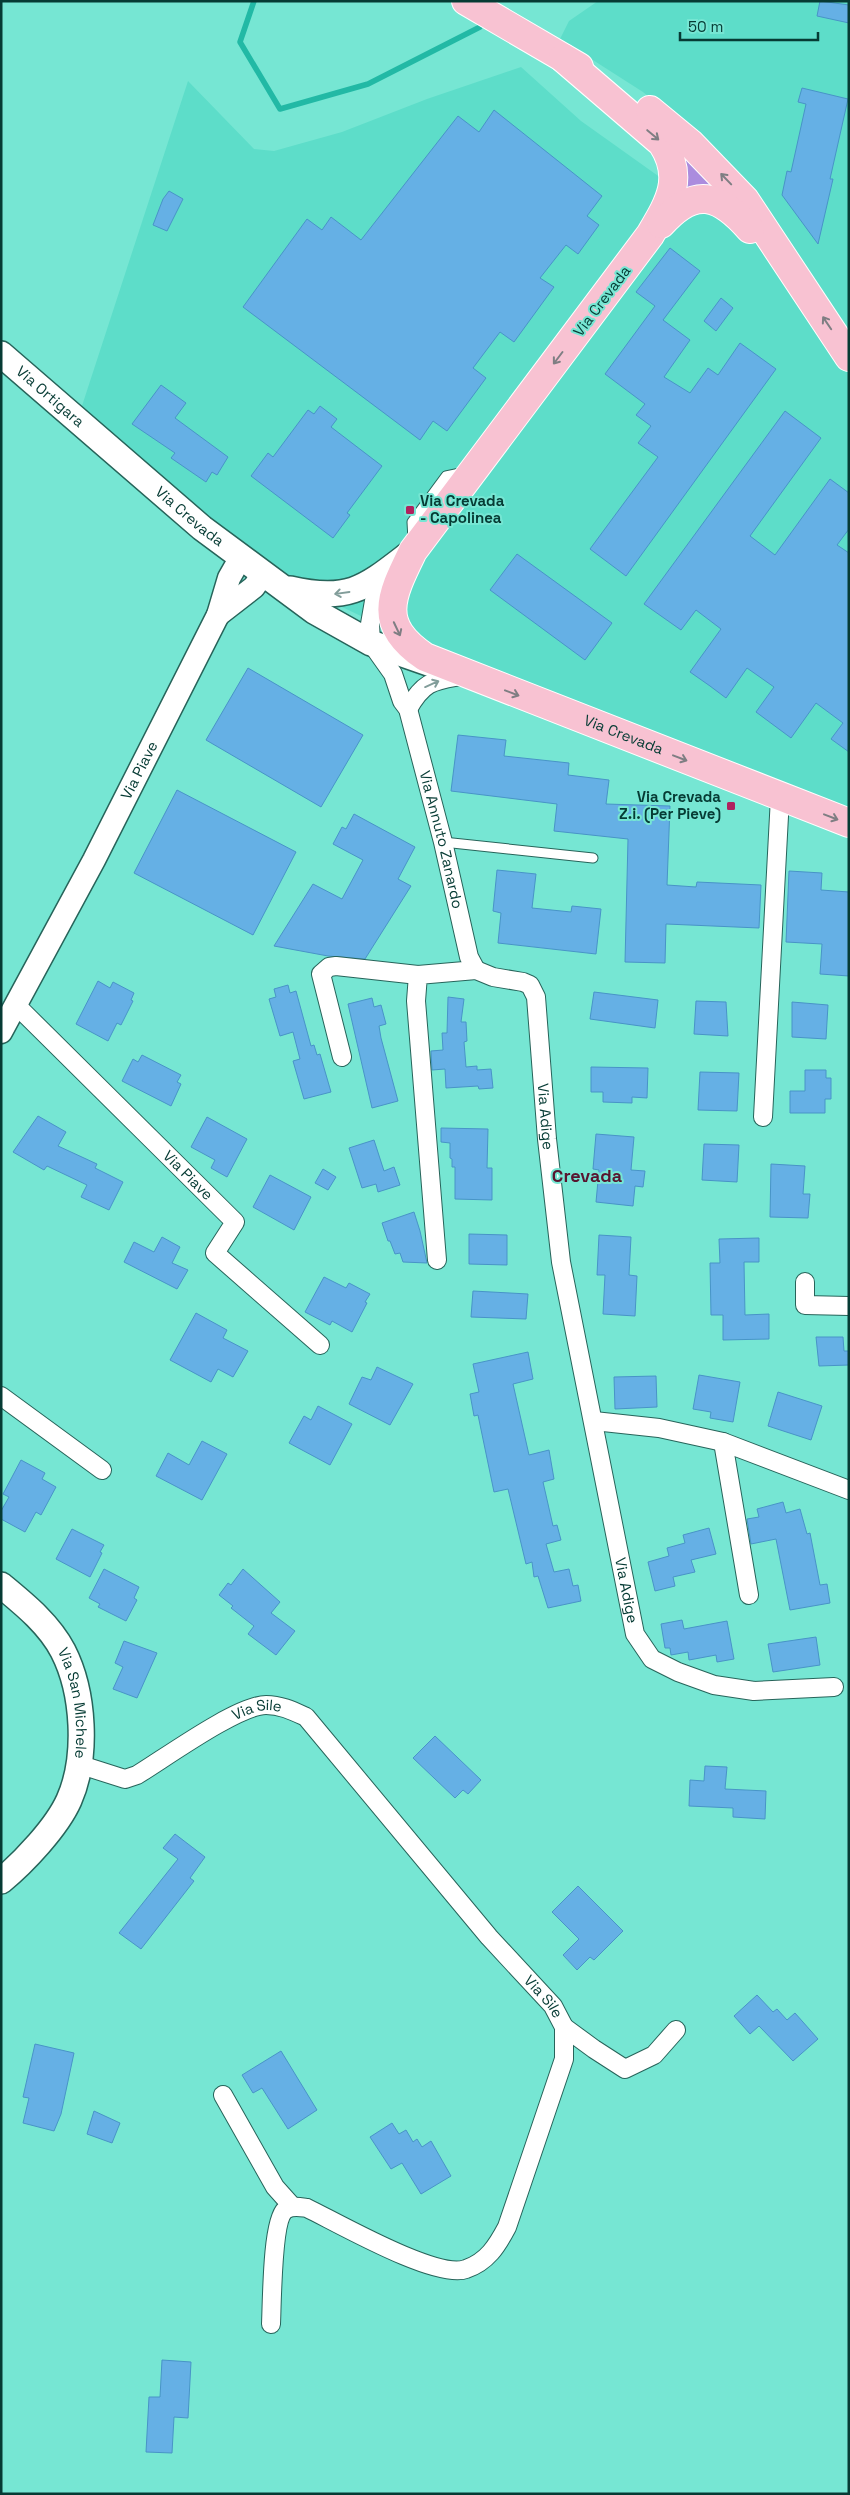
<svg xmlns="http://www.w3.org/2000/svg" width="850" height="2495" viewBox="0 0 850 2495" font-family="'Space Grotesk',sans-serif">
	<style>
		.built { fill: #5dddc9 }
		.green { fill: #ab8cde }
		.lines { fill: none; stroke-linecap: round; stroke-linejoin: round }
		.stream { stroke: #22b9a5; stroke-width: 5.5 }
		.building { fill: #65b0e5; stroke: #4894c7 }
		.service-casing { stroke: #27645a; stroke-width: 11 }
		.minor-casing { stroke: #27645a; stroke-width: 20 }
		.tertiary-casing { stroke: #27645a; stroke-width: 25 }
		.secondary-casing { stroke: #27645a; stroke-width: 28 }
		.primary-casing { stroke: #fff; stroke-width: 30 }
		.service { stroke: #fff; stroke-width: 9 }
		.minor { stroke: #fff; stroke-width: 18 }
		.tertiary { stroke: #fff; stroke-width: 22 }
		.secondary { stroke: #fff; stroke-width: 25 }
		.primary { stroke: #f8c2d2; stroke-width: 28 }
		.oneway { stroke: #7f7e83 }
		.oneway2 { stroke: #829d9a }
		.poi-dot { fill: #af225e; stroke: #76e6d3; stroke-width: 2 }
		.labels { text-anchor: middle; stroke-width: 4; stroke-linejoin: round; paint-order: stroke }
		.street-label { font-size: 15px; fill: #063b34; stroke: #76e6d3 }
		.poi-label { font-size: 15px; font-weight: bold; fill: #063b34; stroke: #76e6d3; text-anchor: start }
		.quarter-label { font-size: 18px; font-weight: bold; fill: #58152f; stroke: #76e6d3 }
	</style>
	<rect width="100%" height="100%" fill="#76e6d3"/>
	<path class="built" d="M598 1H849V817L428 648 298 586 199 517 80 412 188 81 254 149 274 151 342 132 427 99 521 67 581 121 661 178 697 138 643 92 560 39 569 21Z"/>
	<path class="green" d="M674 139 732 197 683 194Z"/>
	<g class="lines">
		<path class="stream" d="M254 1 240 42 280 109 368 84 480 27 484 20"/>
	</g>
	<path class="building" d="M820 1 849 5V23L817 16Z
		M802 88 848 99 830 179H833L818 244 782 195 787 171 791 172 806 104 798 102Z
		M494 110 602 196 587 216 599 225 578 254 566 245 540 278 554 287 514 342 500 332 473 368 486 378 447 431 433 421 420 440 243 307 307 219 322 230 331 217 361 240 458 116 479 132Z
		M169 191 183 199 167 231 153 225 163 199Z
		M670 248 700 271 663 320 690 340 664 377 690 393 708 368 718 375 740 343 776 369 626 576 590 549 658 457 638 443 651 426 636 415 645 404 605 374 655 306 636 292Z
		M721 298 733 308 716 331 704 321Z
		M161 385 186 403 175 418 228 457 217 475 212 472 206 482 171 458 175 453 132 424Z
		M320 406 337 419 331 427 382 466 347 513 350 515 333 538 251 476 268 453 273 457 308 410 314 414Z
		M785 411 821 438 750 536 775 555 830 479 849 493V529L837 545 849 553V752L831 739 843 723 816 703 791 738 756 712 774 687 747 668 726 698 710 686 690 672 721 629 696 610 681 630 644 604Z
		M517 554 612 623 585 660 490 590Z
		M248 668 363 735 321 807 206 740Z
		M458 735 506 740 504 756 569 763 568 775 609 780 606 804 670 806 667 885 696 887 697 882 761 885 759 928 666 924 665 963 625 962 628 839 554 831 557 804 451 791Z
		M177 790 296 852 253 935 134 873Z
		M354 814 415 847 398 879 411 886 365 959 328 956 274 946 313 884 342 899 363 860 333 844 342 827 346 829Z
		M497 870 536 874 532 908 571 912 572 906 601 909 596 954 498 943 501 913 493 911Z
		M789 871 822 873 821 890 849 892V976L820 974 822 944 786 942Z
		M98 981 110 988 113 982 134 993 131 1000 133 1001 121 1025 117 1023 108 1041 76 1024Z
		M288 985 290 993 296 991 311 1046 314 1045 317 1055 320 1054 331 1092 304 1099 293 1061 300 1059 293 1032 280 1036 269 999 276 997 274 989Z
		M594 992 658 1000 655 1028 590 1019Z
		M448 997 464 999 461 1022H466L467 1041 464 1042 466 1067 477 1066V1070L491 1069 493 1088 479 1089 478 1086 446 1088 445 1069 432 1070 431 1051 443 1050 442 1033H447Z
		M372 998 374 1007 381 1005 386 1024 379 1026 381 1038 398 1101 372 1108 348 1004Z
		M696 1001 726 1002 728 1036 694 1034Z
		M792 1002 828 1005 826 1039 792 1037Z
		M142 1055 181 1075 177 1082 181 1084 171 1106 122 1081 133 1059 138 1062Z
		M591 1067 648 1068 647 1098 632 1097V1103L603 1102V1092H591Z
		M805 1070H826V1078H831V1099H825V1113H790V1091H805Z
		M700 1072 739 1073 737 1111 698 1110Z
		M38 1116 66 1132 58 1146 97 1164 95 1168 123 1182 109 1210 81 1197 87 1185 47 1166 44 1170 13 1152Z
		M207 1117 247 1139 227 1177 211 1168 215 1160 191 1147Z
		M441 1128 488 1129 487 1168H492V1200L455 1199V1167H452V1159L450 1158V1143L441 1142Z
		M596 1134 634 1137 631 1170 645 1171 643 1187 635 1186 633 1206 596 1202 599 1170 593 1169Z
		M374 1140 384 1171 394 1167 400 1185 378 1192 376 1184 362 1188 349 1148Z
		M704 1144 739 1145 737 1182 702 1180Z
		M771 1164 805 1166 803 1194H810L808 1218 770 1217Z
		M323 1169 336 1177 328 1190 315 1183Z
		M270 1175 311 1197 294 1230 253 1207Z
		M414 1212 420 1231 427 1263 403 1262 400 1253 395 1254 390 1241H388L382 1223Z
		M469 1234 507 1235V1265L469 1264Z
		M599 1235 631 1237 629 1275 637 1276 635 1316 603 1314 605 1275H597Z
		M162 1237 180 1247 172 1263 188 1270 177 1289 124 1262 134 1242 154 1252Z
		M759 1238V1262H744L745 1315 769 1314V1339L723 1340V1315H711L710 1263H720L719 1239Z
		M324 1277 346 1288 349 1283 370 1294 365 1302 367 1303 352 1332 332 1321 330 1325 305 1312Z
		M473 1291 528 1294 526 1319 471 1317Z
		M196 1313 227 1330 223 1338 248 1351 233 1377 218 1369 211 1382 170 1360Z
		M816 1337H843L844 1351H849V1365L819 1366Z
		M528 1352 533 1379 513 1384 529 1455 549 1450 554 1479 543 1482 553 1526 557 1525 561 1540 546 1544 554 1572 569 1569 573 1586 578 1585 581 1601 548 1608 538 1576 534 1577 532 1562 526 1564 508 1489 494 1492 478 1415 474 1416 470 1394 479 1392 473 1364Z
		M377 1367 413 1384 390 1425 349 1404 362 1377 371 1380Z
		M699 1375 740 1382 733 1422 710 1418 711 1412 693 1409Z
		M656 1376 657 1407 615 1409 614 1377Z
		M778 1392 822 1406 811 1440 768 1426Z
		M318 1406 352 1424 330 1465 289 1443 304 1416 311 1420Z
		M202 1441 227 1454 202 1500 156 1476 168 1453 189 1465Z
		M21 1460 45 1473 42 1479 56 1487 41 1515 36 1512 25 1532 1 1519V1511L9 1497 3 1494Z
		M783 1502 786 1513 800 1509 807 1534 810 1533 820 1585 827 1584 830 1603 790 1610 776 1539 751 1544 747 1519 759 1517 757 1509Z
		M709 1528 716 1554 691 1560 695 1572 673 1577 675 1586 655 1591 648 1562 669 1556 667 1548 685 1543 683 1535Z
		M72 1529 104 1545 100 1552 102 1553 90 1577 56 1559Z
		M104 1569 139 1587 134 1598 137 1600 126 1621 98 1607 100 1604 89 1598Z
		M243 1569 280 1602 271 1613 295 1631 276 1655 248 1634 254 1626 231 1608 233 1606 219 1595 228 1583 231 1585Z
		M682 1620 684 1629 727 1621 734 1659 717 1662 716 1655 689 1660 688 1652 671 1655 670 1648H665L661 1624Z
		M816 1637 820 1665 773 1672 768 1644Z
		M124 1641 157 1653 137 1698 113 1689 123 1667 115 1663Z
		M435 1736 481 1780 468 1794 463 1790 455 1798 413 1758Z
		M705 1766 727 1767 725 1789 766 1791 765 1819 733 1817V1808L689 1806 690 1780 704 1781Z
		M175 1834 205 1857 190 1878 194 1881 141 1949 119 1933 178 1859 163 1848Z
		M578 1886 623 1931 594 1960 590 1957 577 1970 563 1955 579 1939 552 1912Z
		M757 1995 773 2012 777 2009 787 2020 795 2013 818 2039 793 2061 759 2026 750 2034 734 2016Z
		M35 2044 74 2053 61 2114 54 2131 23 2123 29 2098 23 2097Z
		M281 2051 317 2110 288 2129 262 2088 253 2093 242 2075Z
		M94 2111 120 2123 112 2143 87 2134Z
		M392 2123 399 2134 406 2130 413 2142 417 2139 422 2147 431 2141 451 2176 421 2194 402 2163 391 2169 370 2137Z
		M162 2360 191 2362 188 2418 174 2417 172 2453 146 2452 149 2397H160Z"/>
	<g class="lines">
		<defs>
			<path id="service" d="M413 540 412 522 446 476 465 472
				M443 842 593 858"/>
			<g id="minor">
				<path id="s1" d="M396 571 374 601 370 624 371 643 393 674 402 701 408 709 443 842 469 957 476 970"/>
				<path d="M408 709C425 679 435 681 466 675"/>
				<path id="s2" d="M16 1005 235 1222 215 1253 320 1345"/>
				<path d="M342 1057 321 974 329 967 336 966 418 975"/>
				<path d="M763 1117 780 797"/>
				<path id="s3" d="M437 1260 416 1001 418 975 476 970 493 977 523 982 530 985 536 997 547 1139 561 1262 635 1634 652 1659 678 1672 714 1685 754 1691 834 1687"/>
				<path d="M805 1282V1305L849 1306"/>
				<path d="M1 1396 102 1470"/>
				<path d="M594 1421 659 1428 723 1442 849 1490"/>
				<path d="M723 1442 749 1595"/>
				<path id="s4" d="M78 1764 125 1779 137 1775C165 1758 238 1705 266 1705 281 1705 293 1711 306 1717L489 1937 553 2006 564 2027V2059L507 2227C497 2246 487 2262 466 2269 437 2280 338 2223 307 2208 300 2207 292 2205 285 2210 272 2221 272 2304 271 2324"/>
				<path d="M564 2027 594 2049 625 2069 654 2055 676 2030"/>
				<path d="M223 2095 275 2187 292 2206"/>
			</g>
			<g id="tertiary">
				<path d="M218 615 254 587 263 574"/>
				<path id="s5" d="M1 1032 94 860 218 615 229 578 241 557"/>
			</g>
			<g id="secondary">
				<path id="s6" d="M1 354 202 528 314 611 371 643 434 665"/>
				<path d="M290 589C351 603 366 587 413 551"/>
				<path id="s7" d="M1 1585C24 1604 49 1624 63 1651 84 1692 88 1757 69 1800 57 1827 24 1862 1 1881"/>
			</g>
			<g id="primary">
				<path d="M466 1 579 67"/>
				<path id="s8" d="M563 58 662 143C685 178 669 203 650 235L413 551C391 596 376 624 425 657L849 823"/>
				<path d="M650 110 690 143 745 200 849 357"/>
				<path d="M661 224C695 186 719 194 750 229"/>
			</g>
		</defs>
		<use href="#service" class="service-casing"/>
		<use href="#minor" class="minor-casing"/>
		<use href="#tertiary" class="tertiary-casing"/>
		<use href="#secondary" class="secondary-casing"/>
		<use href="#primary" class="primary-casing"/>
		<use href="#service" class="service"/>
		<use href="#minor" class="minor"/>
		<use href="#tertiary" class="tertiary"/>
		<use href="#secondary" class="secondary"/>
		<use href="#primary" class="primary"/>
	</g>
	<defs><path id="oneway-shaft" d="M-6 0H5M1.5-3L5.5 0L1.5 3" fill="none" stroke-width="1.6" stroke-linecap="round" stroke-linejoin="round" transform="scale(1.25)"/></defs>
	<g class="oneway">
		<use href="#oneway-shaft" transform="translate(653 135) rotate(40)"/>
		<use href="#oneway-shaft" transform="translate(726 179) rotate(-134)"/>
		<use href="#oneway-shaft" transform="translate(827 323) rotate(-124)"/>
		<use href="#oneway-shaft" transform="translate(558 358) rotate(127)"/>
		<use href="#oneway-shaft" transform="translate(397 629) rotate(65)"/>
		<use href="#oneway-shaft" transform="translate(512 693) rotate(21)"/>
		<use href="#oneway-shaft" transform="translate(680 758) rotate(21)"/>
		<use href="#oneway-shaft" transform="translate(831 817) rotate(21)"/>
	</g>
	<g class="oneway2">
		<use href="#oneway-shaft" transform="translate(342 593) rotate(172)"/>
		<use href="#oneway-shaft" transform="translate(432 684) rotate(-24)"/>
	</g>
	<g class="poi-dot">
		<rect x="405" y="505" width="10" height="10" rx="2.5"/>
		<rect x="726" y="801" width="10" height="10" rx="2.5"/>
	</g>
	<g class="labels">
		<g class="street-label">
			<text transform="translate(602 301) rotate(-53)" y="5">Via Crevada</text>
			<text dy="5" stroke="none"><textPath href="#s6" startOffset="65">Via Ortigara</textPath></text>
			<text dy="5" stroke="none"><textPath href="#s6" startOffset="249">Via Crevada</textPath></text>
			<text dy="5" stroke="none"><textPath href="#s8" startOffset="961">Via Crevada</textPath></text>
			<text dy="5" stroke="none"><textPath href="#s5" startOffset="296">Via Piave</textPath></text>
			<text dy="5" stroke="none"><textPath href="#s1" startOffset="291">Via Annuto Zanardo</textPath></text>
			<text dy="5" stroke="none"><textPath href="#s3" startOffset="534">Via Adige</textPath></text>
			<text dy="5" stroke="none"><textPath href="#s2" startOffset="242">Via Piave</textPath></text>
			<text dy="5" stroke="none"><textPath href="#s3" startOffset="1015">Via Adige</textPath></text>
			<text dy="5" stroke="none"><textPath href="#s7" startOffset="145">Via San Michele</textPath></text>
			<text dy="5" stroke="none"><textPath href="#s4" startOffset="200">Via Sile</textPath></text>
			<text dy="5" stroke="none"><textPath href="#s4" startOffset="619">Via Sile</textPath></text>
		</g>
		<g class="poi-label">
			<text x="420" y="506">Via Crevada<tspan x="420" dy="17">- Capolinea</tspan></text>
			<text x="721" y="802" text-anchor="end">Via Crevada<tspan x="721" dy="17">Z.i. (Per Pieve)</tspan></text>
		</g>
		<g class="quarter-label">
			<text x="587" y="1182">Crevada</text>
		</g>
	</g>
	<rect width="850" height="2495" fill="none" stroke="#063b34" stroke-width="5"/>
	<path d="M680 32v8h138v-8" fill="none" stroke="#063b34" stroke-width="2.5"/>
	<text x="688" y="32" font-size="15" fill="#063b34" stroke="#76e6d3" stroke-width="4" paint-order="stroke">50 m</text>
</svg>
